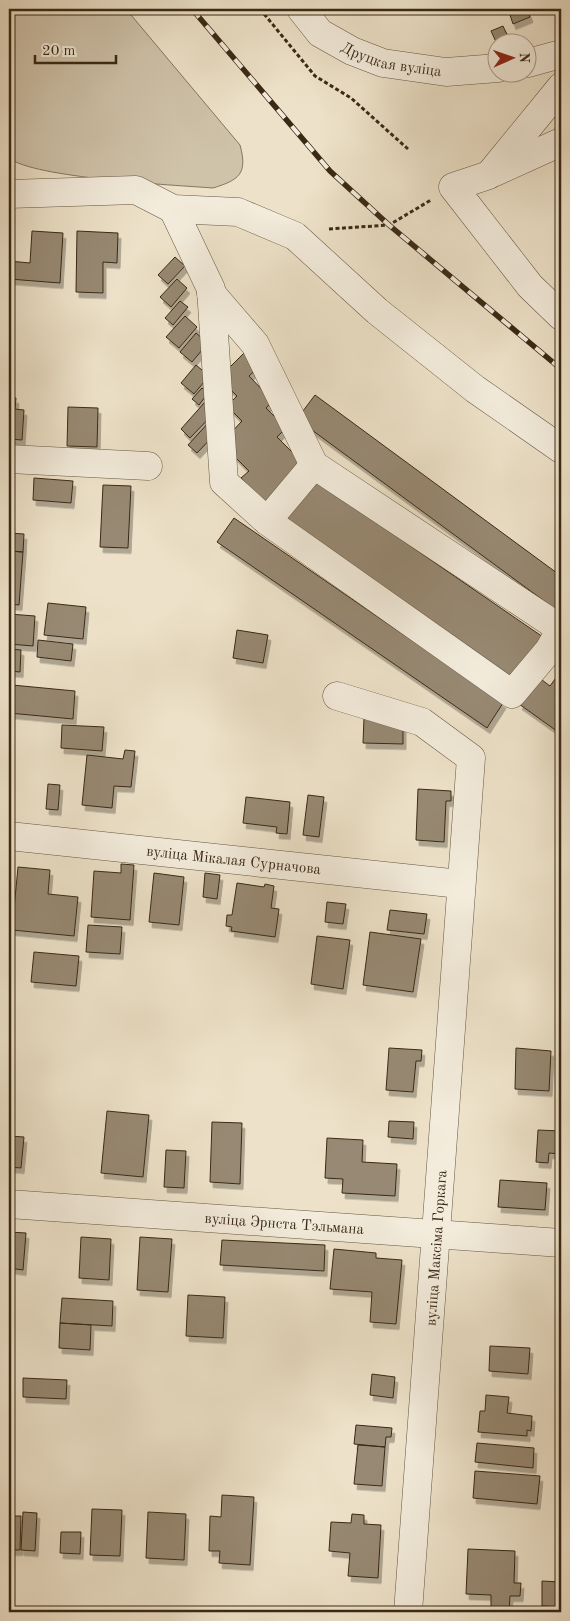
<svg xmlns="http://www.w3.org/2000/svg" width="570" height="1621" viewBox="0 0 570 1621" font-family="'Old Standard TT',serif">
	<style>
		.green { fill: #cfc3aa; stroke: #847660 }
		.building { fill: #978973; stroke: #3a2915; filter: url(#shadow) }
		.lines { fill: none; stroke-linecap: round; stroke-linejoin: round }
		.minor-casing { stroke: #675742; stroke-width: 29 }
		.path { stroke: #3a2915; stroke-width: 3; stroke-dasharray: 4 2.5; stroke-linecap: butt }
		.minor { stroke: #f3ecdc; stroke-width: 28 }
		.rail-casing { stroke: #3a2915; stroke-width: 5.5 }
		.rail { stroke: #f3ecdc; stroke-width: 4; stroke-dasharray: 11; stroke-linecap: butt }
		.labels { text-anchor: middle; stroke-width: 4; stroke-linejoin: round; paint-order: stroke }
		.street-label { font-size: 15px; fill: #3a2915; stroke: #f3ecdc }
	</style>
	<defs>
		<filter id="shadow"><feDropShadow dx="3" dy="5.5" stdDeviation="0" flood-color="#0004"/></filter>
	</defs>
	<rect width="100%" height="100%" fill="#ede2c9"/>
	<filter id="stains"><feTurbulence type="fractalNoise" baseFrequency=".004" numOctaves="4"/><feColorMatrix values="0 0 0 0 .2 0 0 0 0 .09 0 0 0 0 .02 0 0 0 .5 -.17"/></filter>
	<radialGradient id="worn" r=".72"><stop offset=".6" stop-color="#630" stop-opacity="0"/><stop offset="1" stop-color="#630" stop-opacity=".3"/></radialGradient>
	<path class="green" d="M9 9H126L240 145C248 174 239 180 213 188 173 185 34 178 9 158Z"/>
	<path class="building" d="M508 9H527L530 17 513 24Z
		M555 9H561V23L559 24Z
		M503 26 509 39 497 44 491 31Z
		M32 231 63 233 60 283 9 279V261L30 263Z
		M77 231 118 233 117 263 103 262V293L76 292Z
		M175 257 185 266 168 284 158 275Z
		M177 279 187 288 171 307 160 297Z
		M180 301 188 307 173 325 165 318Z
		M185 316 197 327 179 348 166 337Z
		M196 333 208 343 192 362 180 352Z
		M245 352 260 366 249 376 273 401 266 408 286 428 277 437 307 467 268 505 241 478 249 471 226 448 228 436 242 421 227 406 237 396 219 378Z
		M196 365 209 376 194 394 181 383Z
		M202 388 208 393 199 405 192 399Z
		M315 395 561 576V609L559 612 297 419Z
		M9 397 16 398 15 409 24 410 22 440 9 439Z
		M205 402 215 412 190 438 181 429Z
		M68 407 98 408 97 447 67 446Z
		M210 421 219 430 197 453 188 445Z
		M34 478 73 481 71 503 33 500Z
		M313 479 543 637 513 681 282 523Z
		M103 485 131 486 128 548 100 547Z
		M234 518 503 703 487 728 217 542Z
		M9 533 24 534 23 552 9 551Z
		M9 551 23 552 19 605 9 604Z
		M48 603 86 607 83 639 44 635Z
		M9 614 35 616 33 646 9 644Z
		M237 630 268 635 263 663 233 658Z
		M38 640 73 644 71 661 37 657Z
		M9 649 21 650 20 672 9 671Z
		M558 675 561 677V734L519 704 538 677 550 686Z
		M12 685 75 691 73 719 9 713Z
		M364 718 403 719V744L363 743Z
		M62 725 104 727 102 751 61 748Z
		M125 750 135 751 131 787 114 786 112 808 82 805 87 755 123 759Z
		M48 784 60 785 58 810 46 809Z
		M418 789 451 791V801H446L444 842 416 840Z
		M308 795 324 797 319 837 303 835Z
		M246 797 290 802 287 834 276 833 277 827 243 823Z
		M121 864 134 865 130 920 91 917 94 871 121 873Z
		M18 867 50 870 48 894 78 897 74 936 12 930Z
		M154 873 184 877 179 925 149 922Z
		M205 873 220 875 217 899 203 897Z
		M237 883 264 887 265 884 274 886 271 908 279 909 275 937 231 931 232 927 226 926 227 915H232Z
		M327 902 346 904 343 924 325 922Z
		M390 910 427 914 424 934 387 930Z
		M88 925 122 927 120 954 86 952Z
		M370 932 421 939 413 992 363 985Z
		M317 936 350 940 343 989 311 984Z
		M34 952 79 956 76 986 31 982Z
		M389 1048 422 1050 421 1061H416L413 1092 386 1090Z
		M516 1048 551 1051 549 1091 515 1089Z
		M107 1111 149 1115 143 1177 101 1173Z
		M389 1121 414 1122 413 1139 388 1137Z
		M212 1122 242 1123 240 1184 210 1182Z
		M538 1130 561 1131V1154L549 1153 548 1163 536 1162Z
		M9 1136 24 1137 21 1168 9 1167Z
		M327 1138 363 1140 362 1162 397 1164 395 1196 342 1193 343 1179 325 1178Z
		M166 1150 186 1151 184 1188 164 1187Z
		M500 1180 547 1183 545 1210 498 1207Z
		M9 1232 26 1233 23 1270 9 1268Z
		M81 1237 111 1239 109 1280 79 1278Z
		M140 1237 172 1239 168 1292 137 1290Z
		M222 1240 325 1245 324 1271 220 1265Z
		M334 1249 376 1253V1258L402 1260 396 1324 370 1322 372 1292 330 1289Z
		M188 1295 225 1297 223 1338 186 1336Z
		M62 1298 113 1301 112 1326 60 1323Z
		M60 1323 91 1325 90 1350 59 1348Z
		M490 1346 530 1348 528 1374 489 1371Z
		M372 1374 395 1377 393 1398 370 1395Z
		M23 1378 67 1380 66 1399 23 1397Z
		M486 1395 509 1397 507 1413 532 1416 531 1431 527 1430V1436L478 1432 480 1411H485Z
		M356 1425 392 1428 391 1437H386L385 1447 354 1444Z
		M477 1443 534 1448 533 1468 475 1462Z
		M358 1445 385 1447 382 1486 354 1484Z
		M475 1471 540 1476 537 1504 473 1498Z
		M222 1495 254 1497 250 1565 219 1563 220 1551H209L210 1516 221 1517Z
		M92 1509 122 1510 120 1556 90 1555Z
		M23 1512 37 1513 35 1551 21 1550Z
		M148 1512 186 1514 184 1560 146 1558Z
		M352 1514 364 1515V1524L381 1525 378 1578 348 1576 350 1553 329 1551 331 1522 351 1523Z
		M9 1516H21L20 1550H9Z
		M61 1532H81L80 1554 60 1553Z
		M468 1549 515 1551 514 1583H521L520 1596H510L509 1611 491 1610V1595L466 1594Z
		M542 1581 560 1582 559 1607 542 1606Z"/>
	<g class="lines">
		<defs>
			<g id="minor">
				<path id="s1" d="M301 9 320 33 352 51 383 63 446 72 498 68"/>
				<path d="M528 63 561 54"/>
				<path d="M561 87 489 175 453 187 530 286 561 316"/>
				<path d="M495 172 561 142"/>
				<path d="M9 194 136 190 173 209 238 212 295 236 377 311 475 389 561 449"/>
				<path d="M173 209 211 289 224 482 267 521 512 694 549 650 561 629"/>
				<path d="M211 293 255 344 314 465 561 629"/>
				<path d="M9 459 148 466"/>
				<path d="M267 521 314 465"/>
				<path d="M337 696 422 722 471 758 408 1612"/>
				<path id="s2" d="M9 836 460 884"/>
				<path id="s3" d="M9 1204 561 1243"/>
			</g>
		</defs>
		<use href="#minor" class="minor-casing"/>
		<path class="path" d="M260 9 315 76 351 98 408 149
			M329 229 389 225 431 200"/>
		<use href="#minor" class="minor"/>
		<defs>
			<path id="rail" d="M192 9 330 171 389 225 561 369"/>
		</defs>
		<use href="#rail" class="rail-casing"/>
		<use href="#rail" class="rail"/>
	</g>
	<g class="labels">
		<g class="street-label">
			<text dy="5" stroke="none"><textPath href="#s1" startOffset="108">Друцкая вуліца</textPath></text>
			<text dy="5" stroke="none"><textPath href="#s2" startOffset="226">вуліца Мікалая Сурначова</textPath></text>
			<text dy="5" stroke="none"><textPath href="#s3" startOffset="276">вуліца Эрнста Тэльмана</textPath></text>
			<text transform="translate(436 1248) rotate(-86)" y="5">вуліца Максіма Горкага</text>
		</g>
	</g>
	<rect width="570" height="1621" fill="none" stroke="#ede2c9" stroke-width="30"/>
	<rect x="10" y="10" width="550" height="1601" fill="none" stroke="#3a2915" stroke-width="2.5"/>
	<rect x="15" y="15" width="540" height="1591" fill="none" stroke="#3a2915"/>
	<g transform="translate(512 58) rotate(88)"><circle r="24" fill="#f3ecdc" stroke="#a99e8c"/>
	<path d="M0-4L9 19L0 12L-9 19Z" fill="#8f2418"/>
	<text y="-8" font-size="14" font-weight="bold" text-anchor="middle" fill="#3a2915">N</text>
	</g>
	<path d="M35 55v8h81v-8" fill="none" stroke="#3a2915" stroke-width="2.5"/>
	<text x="42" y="55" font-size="15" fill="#3a2915" stroke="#f3ecdc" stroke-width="4" paint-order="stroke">20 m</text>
	<rect width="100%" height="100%" filter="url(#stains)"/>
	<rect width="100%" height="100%" fill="url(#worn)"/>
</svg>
